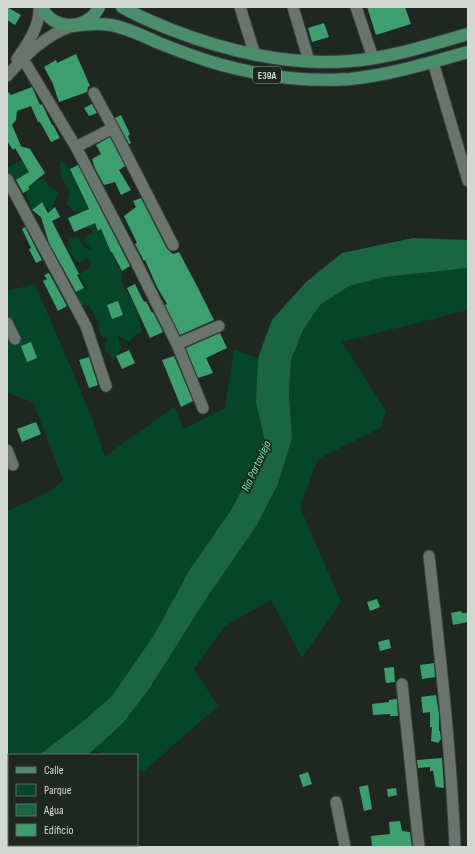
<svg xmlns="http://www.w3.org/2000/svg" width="475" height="854" viewBox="0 0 475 854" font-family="'Sofia Sans Condensed',sans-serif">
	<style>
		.green { fill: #05452a }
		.water { fill: #1a6643 }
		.building { fill: #3e9f6e }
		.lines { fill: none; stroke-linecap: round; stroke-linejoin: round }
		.minor-casing { stroke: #3d4440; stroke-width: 13 }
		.major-casing { stroke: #3d4440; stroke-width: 14 }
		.minor { stroke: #6a746e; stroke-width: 11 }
		.major { stroke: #4b8e6d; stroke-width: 12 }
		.labels { text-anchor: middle; stroke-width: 4; stroke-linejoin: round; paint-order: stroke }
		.shield { fill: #1f2722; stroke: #9ca29e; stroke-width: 1 }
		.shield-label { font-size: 10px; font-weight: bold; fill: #d2d7d3 }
		.water-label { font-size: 12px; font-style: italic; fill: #68e7a6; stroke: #1f2722 }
	</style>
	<rect width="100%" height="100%" fill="#1f2722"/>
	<path class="green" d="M35 157 38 169 31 174 35 182 43 178 50 188 54 189 58 193 51 211 40 203 32 210 25 192 29 189 22 177 12 182 7 170V168L22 160 24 163Z
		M61 160 70 169 98 231 104 233 107 243 122 274V282L135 306 142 331 135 335 129 342 117 335 121 348 114 360 105 350 107 338 100 335 98 321 89 305H79L75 292 87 288 79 277 82 272 91 267 87 258 78 263 68 250 69 239 78 236 84 248 92 250 85 242 84 237 93 233 91 229 84 227 82 213 73 211 67 204 70 192C64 182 58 172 61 160Z
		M468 268V310L342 342 386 411 380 428 318 459 300 507 341 602 302 658 271 600 225 626 194 669 218 706 143 772 137 769V755H104L93 750 123 723 149 689 206 599 257 525 278 484 292 438 289 393 291 361 303 330 320 305 349 286 384 277Z
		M35 284 93 420 105 456 174 407 184 429 225 408 234 350 258 358 256 402 265 441 252 471 231 509 190 569 154 635 112 696 81 723 39 755H9V776L7 777V511L53 490 63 480 33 402 7 393V291Z"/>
	<path class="water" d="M413 238 468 240V268L384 277 349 286 320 305 303 330 291 360 289 393 292 438 278 484 257 525 206 599 149 689 123 723 88 755H39L81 723 112 696 154 635 190 569 231 510 252 471 265 441 256 402 258 358 272 320 306 282 342 253Z"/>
	<path class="building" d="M7 7 21 15 15 25 7 20Z
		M367 7H405L411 24 376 35Z
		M324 23 329 37 312 42 308 28Z
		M76 54 90 86 88 87 87 92 59 102 53 84 44 67 56 60 57 63Z
		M32 87 40 105 42 104 52 125H53L60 138 51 142 40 122H38L31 106 17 111 16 120 12 125 21 146H20L30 149 45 173 28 187 30 189 23 193 16 180 29 172 15 148 13 150 7 141V91L11 95Z
		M92 104 97 113 89 116 84 108Z
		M121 115 130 134 128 136 131 143 129 144 115 118Z
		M110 137 125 166 119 170 131 190 121 195 115 182 104 185 95 168 92 159 101 154 96 145Z
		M78 165 130 266 122 271 112 252H111L101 229 98 231 95 223 74 232 68 218 89 209 70 169Z
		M141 198 167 249 173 254 179 252 197 286 214 320 180 335 165 305 167 304 157 287 145 260 144 261 135 244 137 243 124 216 136 207 133 201Z
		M42 202 48 213 55 207 60 217 52 221 79 274 77 275 84 288 76 292 49 243 41 217 32 210Z
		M25 227 42 260 36 263 29 249 31 248 22 229Z
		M49 273 67 306 58 311 43 281 47 279 44 275Z
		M135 284 144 302 146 301 152 313 153 312 163 332 150 338 127 288Z
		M118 301 123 315 112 319 107 305Z
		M220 333 227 348 206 358 213 373 198 378 186 348Z
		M31 342 37 358 27 362 21 346Z
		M129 350 135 363 122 369 116 356Z
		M174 356 193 401 181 407 162 360Z
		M89 357 98 385 89 388 79 360Z
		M36 422 41 434 22 442 17 429Z
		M377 599 380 607 370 611 367 602Z
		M461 611 462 613H468V622L453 625 451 613Z
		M389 639 391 648 380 651 378 642Z
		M434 663 435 677 422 679 420 665Z
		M394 667 395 682 386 683 384 668Z
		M436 695 439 714V731H440L441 739 438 743 431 741 432 727H430V712L423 713 421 697Z
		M397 699 398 716H390V714L373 715 372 704 389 702V700Z
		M442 758 444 788 436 787 433 771H430V767L418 768 417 760Z
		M308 772 312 784 303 787 299 775Z
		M368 785 372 809 364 811 359 787Z
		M396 788 397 795 388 797 387 789Z
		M400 821 402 831 410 832 412 847H372L371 836 390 834 389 822Z"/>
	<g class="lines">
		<defs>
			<path id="minor" d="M240 7 255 55
				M293 7 309 61
				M356 7 373 58
				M17 59C28 43 40 26 39 7
				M23 59 76 147 133 256 177 344 203 408
				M433 62 468 181
				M7 76C25 56 45 35 72 26
				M94 93 113 128
				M76 147 113 128 173 245
				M7 179 86 326 106 386
				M7 323 15 339
				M177 344 219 326
				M7 450 13 465
				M429 556C440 653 451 750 455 847
				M402 684 419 847
				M336 802 345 847"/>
			<path id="major" d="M42 7C52 31 88 31 99 7
				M122 7C137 16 155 23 172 30 229 52 288 66 350 61 390 58 429 45 468 34
				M72 26C85 24 98 23 111 25 128 28 143 36 159 43 179 51 200 59 222 65 262 76 308 82 350 79 390 75 429 63 468 52"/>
		</defs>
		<use href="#minor" class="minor-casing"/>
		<use href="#major" class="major-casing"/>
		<use href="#minor" class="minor"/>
		<use href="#major" class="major"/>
	</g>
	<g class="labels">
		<rect class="shield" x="253" y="67" width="28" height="16" rx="3"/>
		<g class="shield-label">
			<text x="267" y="79">E39A</text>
		</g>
		<g class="water-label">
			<text transform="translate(256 466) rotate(-65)" y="4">Río Portoviejo</text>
		</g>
	</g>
	<rect width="475" height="854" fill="none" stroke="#d2d7d3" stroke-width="16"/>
	<rect x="8" y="754" width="130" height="92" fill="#1f2722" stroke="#676d69"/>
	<rect x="16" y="767" width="20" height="6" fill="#4b8e6d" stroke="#676d69"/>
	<text x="44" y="774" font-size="12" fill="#d2d7d3">Calle</text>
	<rect x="16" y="784" width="20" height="12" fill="#05452a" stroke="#676d69"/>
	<text x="44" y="794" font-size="12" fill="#d2d7d3">Parque</text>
	<rect x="16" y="804" width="20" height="12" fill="#1a6643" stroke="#676d69"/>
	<text x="44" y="814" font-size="12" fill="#d2d7d3">Agua</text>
	<rect x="16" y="824" width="20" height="12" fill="#3e9f6e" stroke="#676d69"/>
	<text x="44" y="834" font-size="12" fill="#d2d7d3">Edificio</text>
</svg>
